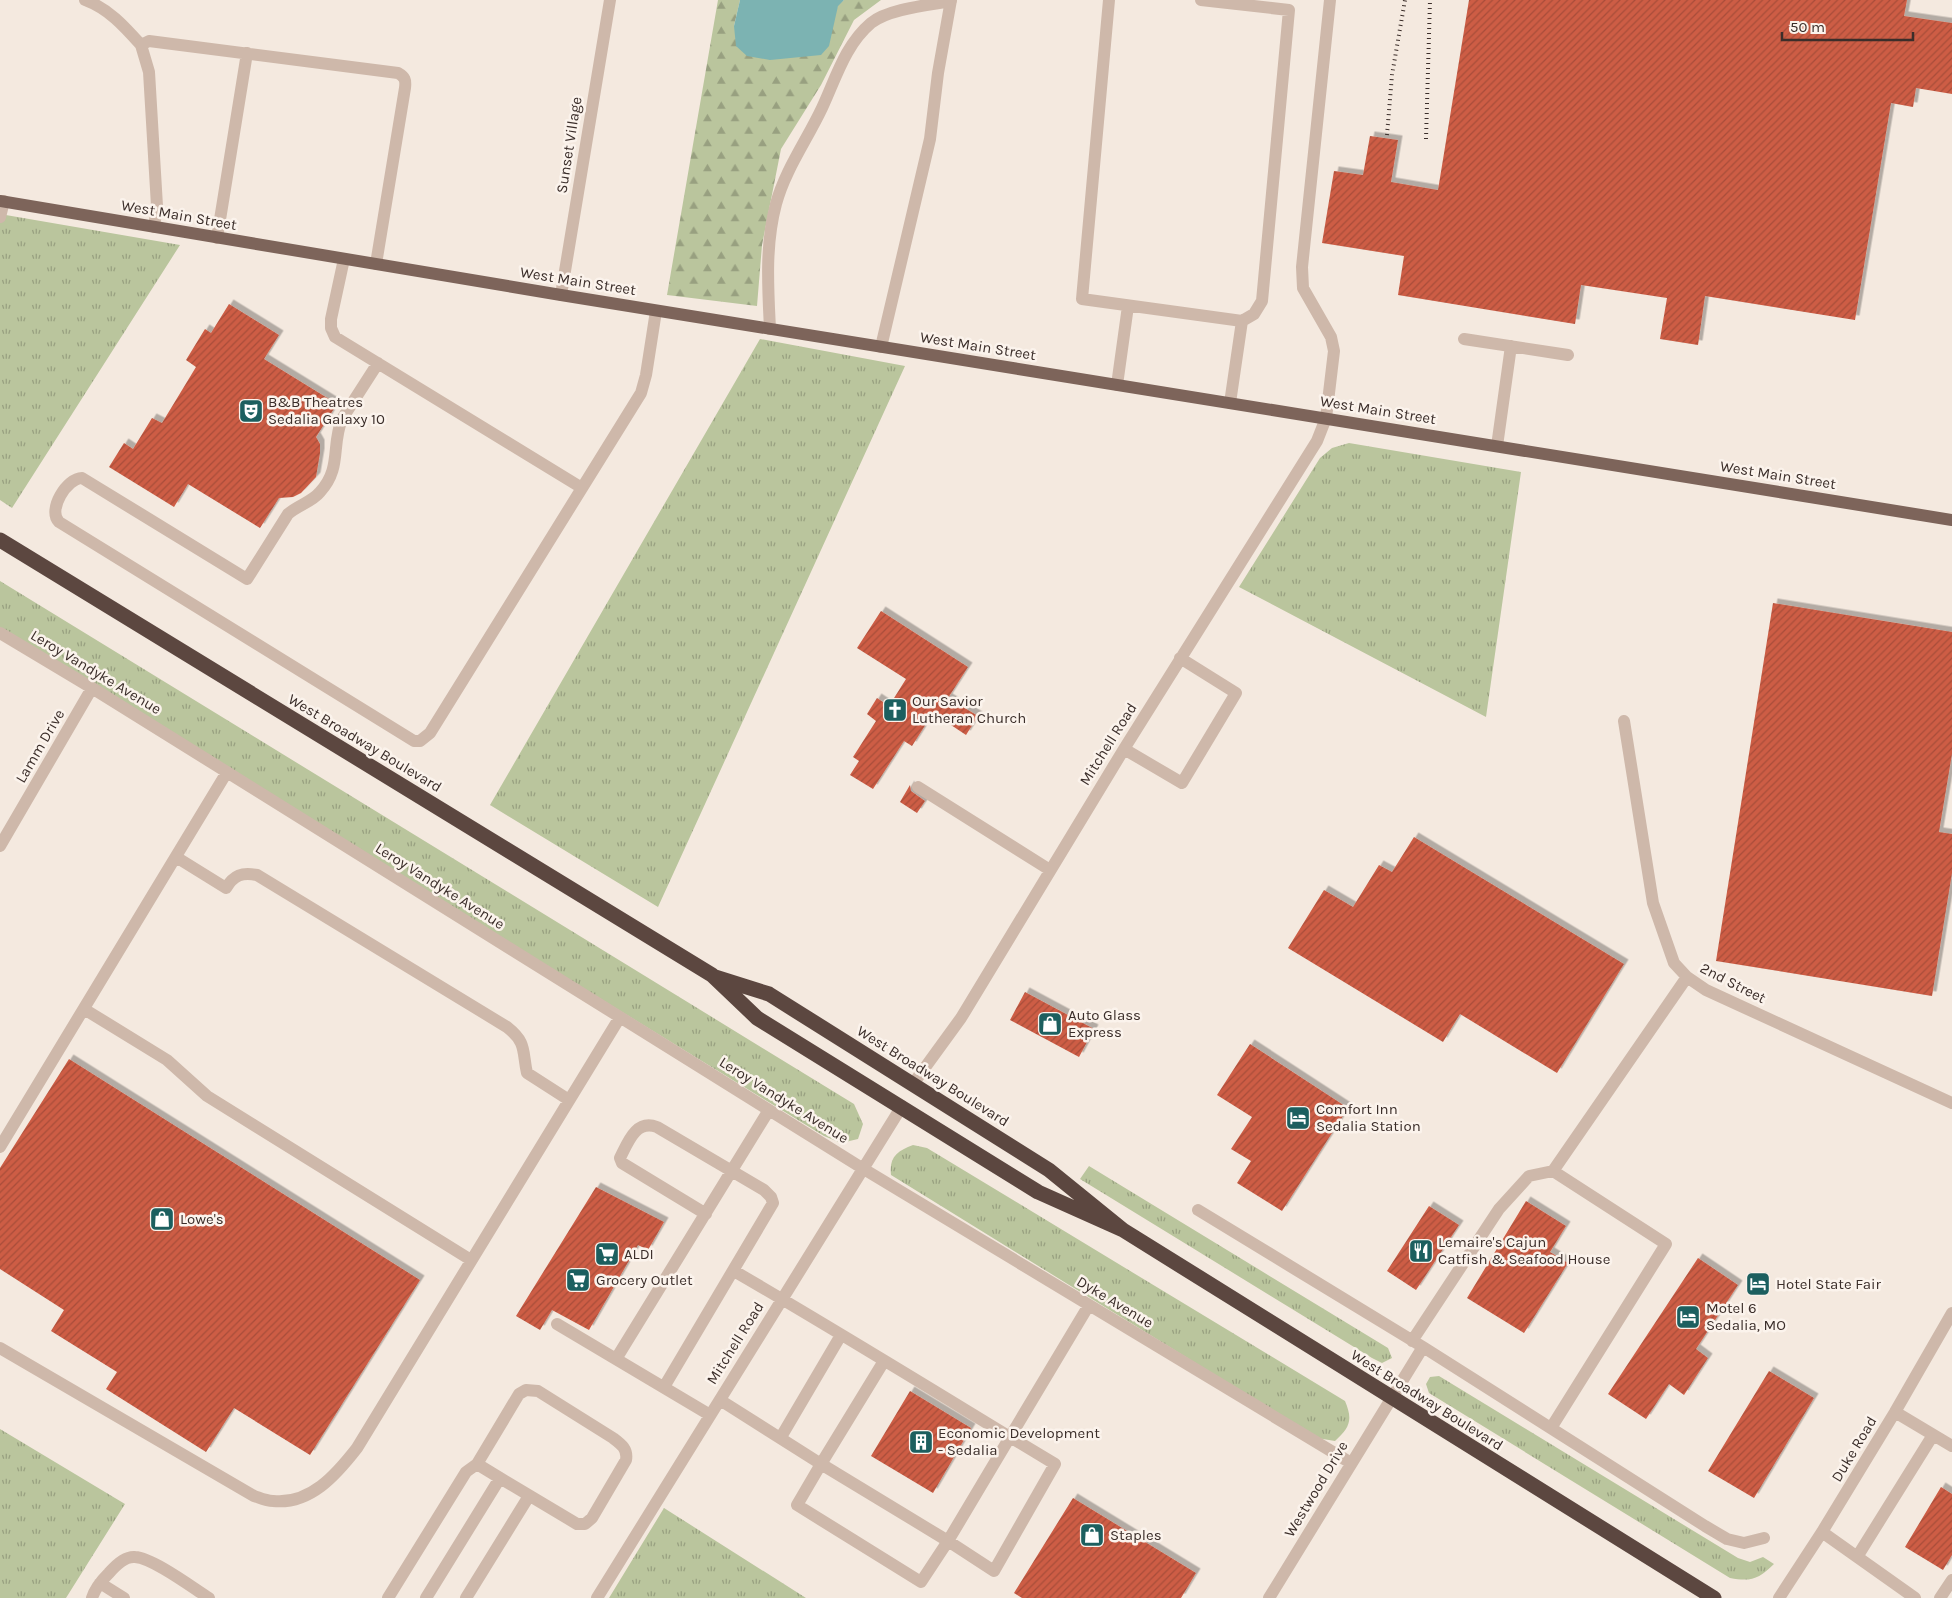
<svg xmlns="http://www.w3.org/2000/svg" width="1952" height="1598" viewBox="0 0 1952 1598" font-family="Karla,sans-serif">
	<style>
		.grass { fill: url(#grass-tufts) }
		.forest { fill: url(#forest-firs) }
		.water { fill: #7cb3b2 }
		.building { fill: url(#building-hatch); filter: url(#shadow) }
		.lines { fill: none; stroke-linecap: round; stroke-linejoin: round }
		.minor { stroke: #ceb8aa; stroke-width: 12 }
		.major { stroke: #7d645a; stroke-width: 12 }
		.highway { stroke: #5c4740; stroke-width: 15 }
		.rail { stroke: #3b2e2a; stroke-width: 4; stroke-dasharray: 1 4; stroke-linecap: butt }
		.labels { text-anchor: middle; stroke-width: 5; stroke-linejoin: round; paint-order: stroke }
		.street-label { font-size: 15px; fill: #3b2e2a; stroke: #fbf3ec }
		.poi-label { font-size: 15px; fill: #3b2e2a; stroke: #fbf3ec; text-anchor: start }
	</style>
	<defs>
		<pattern id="grass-tufts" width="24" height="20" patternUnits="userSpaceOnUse" patternTransform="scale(1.25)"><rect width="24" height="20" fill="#bac59d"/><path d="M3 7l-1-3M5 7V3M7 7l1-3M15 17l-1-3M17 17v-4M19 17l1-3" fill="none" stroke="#98a080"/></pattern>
		<pattern id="forest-firs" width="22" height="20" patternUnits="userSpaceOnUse" patternTransform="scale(1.25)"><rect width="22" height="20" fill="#bac59d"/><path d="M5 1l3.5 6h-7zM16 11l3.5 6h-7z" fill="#98a080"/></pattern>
		<pattern id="building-hatch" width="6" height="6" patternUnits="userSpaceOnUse" patternTransform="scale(1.25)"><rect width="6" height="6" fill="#cd5d45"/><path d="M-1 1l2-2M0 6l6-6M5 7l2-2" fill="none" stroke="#a84d3a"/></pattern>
		<filter id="shadow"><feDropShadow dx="4.5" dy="-4.5" stdDeviation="0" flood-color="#0004"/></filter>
	</defs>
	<rect width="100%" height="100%" fill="#f4e9df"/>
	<path class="grass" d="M0 214 180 245 12 508 0 500Z
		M760 339 905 366 658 907 490 805Z
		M1349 443 1521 472 1486 717 1239 587 1320 458 1332 448Z
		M0 581 854 1104 863 1124 858 1139 841 1143 824 1136 0 630Z
		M913 1145 927 1148 1345 1401C1353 1420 1350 1427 1335 1441L1317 1438 891 1175C889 1157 897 1151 913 1145Z
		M1089 1166 1388 1348 1392 1358 1382 1363 1372 1358 1080 1179Z
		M1439 1376 1738 1558 1750 1562 1763 1557 1774 1564C1759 1579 1751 1582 1730 1578L1429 1393 1426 1384 1430 1377Z
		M0 1429 125 1504 66 1598H0Z
		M664 1508 806 1598H609Z"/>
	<path class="forest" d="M718 0H740L734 26 832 23 838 5 844 0H881L854 20 821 85 781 149 762 245 757 306 667 295Z"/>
	<path class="water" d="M740 0H844L838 6 829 46 821 55 770 60 747 56 736 46 734 26Z"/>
	<path class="building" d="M1469 0H1907L1904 16 1952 23V94L1916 88 1913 107 1891 103 1855 320 1705 296 1698 345 1660 339 1667 298 1581 285 1575 324 1398 295 1404 256 1322 243 1334 171 1363 175 1370 136 1398 140 1391 182 1438 190Z
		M229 304 279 335 264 359 337 404 316 437 320 444V453L316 477 301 493 293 497 279 498 260 528 188 484 174 507 109 467 124 443 133 449 152 418 162 423 196 367 186 360 205 329 211 333Z
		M1773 603 1952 632V754L1939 832 1952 834V873L1932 996 1716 961Z
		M881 611 968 667 948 698 978 716 966 735 933 713 912 746 904 741 873 789 850 775 859 761 853 757 876 721 867 714 877 698 889 706 906 679 857 648Z
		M910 785 911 791 925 801 917 813 900 802Z
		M1414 837 1624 964 1557 1073 1460 1014 1443 1042 1288 948 1324 890 1353 907 1379 865 1392 872Z
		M1025 992 1094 1029 1079 1057 1010 1020Z
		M1250 1044 1348 1108 1282 1211 1237 1183 1251 1161 1231 1149 1252 1117 1217 1095Z
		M69 1059 420 1280 310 1455 234 1408 206 1452 106 1389 117 1372 51 1331 64 1310 0 1269V1168Z
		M596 1187 664 1222 648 1250 638 1245 589 1330 552 1310 540 1330 516 1316Z
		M1526 1201 1566 1226 1550 1252 1568 1263 1524 1333 1467 1298Z
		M1429 1206 1459 1225 1416 1290 1387 1271Z
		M1698 1258 1738 1285 1696 1349 1708 1358 1684 1395 1669 1384 1646 1419 1608 1394Z
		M1769 1371 1814 1398 1754 1498 1708 1471Z
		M910 1391 971 1428 933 1493 871 1456Z
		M1941 1487 1952 1494V1555L1943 1570 1905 1547Z
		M1073 1498 1196 1573 1181 1598H1022L1014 1593Z"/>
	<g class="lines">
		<path class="minor" d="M85 0C109 9 124 26 141 45L149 41 398 73C405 77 406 80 405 88L376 264
			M1109 0 1082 299 1242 321
			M1201 0 1289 10 1262 301 1254 314 1242 321 1230 403
			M141 45 149 72 157 206 154 227
			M0 217 4 201
			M217 238 247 53
			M344 259 331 319V328L335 337 582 488
			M561 295 610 0
			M770 329C768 288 765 245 776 204 785 170 807 140 822 108 836 78 845 45 871 23 888 9 929 5 951 1
			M1464 339 1568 355
			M881 347 930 139 938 73 951 0
			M378 363 342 419C331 446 342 468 320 492 312 502 298 505 288 514L247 579 82 478C67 478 47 510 59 522L414 741H420L430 733 641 393 646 375 656 311
			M1117 385 1128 306
			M1497 446 1511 346
			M0 633 92 688 862 1168 1351 1463
			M1624 721 1653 903 1674 963 1687 977 1706 990 1952 1103
			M1124 749 1182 783 1236 693 1180 658
			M918 787 1050 870
			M0 846 92 688
			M176 857 226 888C234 875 242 872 257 875L507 1027C527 1043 522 1050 527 1073L569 1100
			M84 1009 167 1060 207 1096 471 1260
			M913 1084 961 1018 1124 749 1317 441 1326 418 1334 351 1331 337 1303 288 1302 267 1330 0
			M0 1147 227 772
			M1198 1210 1423 1347 1705 1526 1727 1539 1744 1543 1764 1538
			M734 1271C827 1325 918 1381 1010 1437L948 1541 821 1464 884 1361
			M557 1324 710 1415
			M1412 1341 1499 1209 1529 1176 1553 1171
			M0 1348 254 1496C260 1498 266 1501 273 1501 310 1505 336 1475 357 1448L620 1017
			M616 1359 769 1110
			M664 1387 773 1203 771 1197 764 1190 657 1127C636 1119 628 1142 620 1158L622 1163 706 1214
			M720 1400 821 1464 797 1505 921 1582 948 1541 994 1571 1055 1464 1010 1437 1089 1305
			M1895 1412 1952 1446
			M1551 1428 1666 1244 1553 1171 1687 977
			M781 1437 841 1335
			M477 1464 500 1478
			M1822 1532 1915 1598
			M1857 1557 1933 1435
			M100 1583 124 1598
			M92 1598C95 1588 102 1580 109 1573 115 1566 125 1556 135 1557 153 1558 193 1588 209 1598
			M388 1598 466 1472 477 1464 519 1394 526 1390 538 1391 613 1438C621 1444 628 1449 626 1460L592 1518 585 1524H577L500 1478 426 1598
			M466 1598 529 1496
			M597 1598 902 1106
			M1269 1598 1423 1347
			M1779 1598 1822 1532 1895 1412 1952 1313
			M1940 1598 1952 1580"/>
		<path class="major" d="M0 201 561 295 1952 520"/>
		<path class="highway" d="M0 540 712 975 757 1018 1038 1192 1123 1230
			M715 977 769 994 1049 1170 1123 1230 1714 1598"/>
		<path class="rail" d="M1387 135 1392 75 1405 0
			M1426 139 1430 0"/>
	</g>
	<defs>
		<symbol id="theatre-square" viewBox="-11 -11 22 22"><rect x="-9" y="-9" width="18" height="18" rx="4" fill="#1c5f5f" stroke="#fbf3ec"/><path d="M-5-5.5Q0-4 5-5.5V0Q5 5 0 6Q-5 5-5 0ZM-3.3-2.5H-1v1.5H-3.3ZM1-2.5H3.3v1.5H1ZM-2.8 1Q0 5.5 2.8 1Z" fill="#fff"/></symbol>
		<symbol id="church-square" viewBox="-11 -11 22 22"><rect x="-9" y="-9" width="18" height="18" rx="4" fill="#1c5f5f" stroke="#fbf3ec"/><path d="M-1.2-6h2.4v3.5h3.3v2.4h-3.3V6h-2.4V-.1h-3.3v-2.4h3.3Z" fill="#fff"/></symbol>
		<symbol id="shop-square" viewBox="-11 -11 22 22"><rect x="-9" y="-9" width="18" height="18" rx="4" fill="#1c5f5f" stroke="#fbf3ec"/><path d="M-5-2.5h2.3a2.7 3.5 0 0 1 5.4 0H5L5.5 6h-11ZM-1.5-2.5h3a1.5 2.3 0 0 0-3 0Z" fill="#fff"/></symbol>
		<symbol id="hotel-square" viewBox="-11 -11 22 22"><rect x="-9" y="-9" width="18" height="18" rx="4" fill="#1c5f5f" stroke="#fbf3ec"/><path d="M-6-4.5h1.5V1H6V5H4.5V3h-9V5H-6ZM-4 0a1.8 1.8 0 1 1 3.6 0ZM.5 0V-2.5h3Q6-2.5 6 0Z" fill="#fff"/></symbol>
		<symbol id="restaurant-square" viewBox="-11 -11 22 22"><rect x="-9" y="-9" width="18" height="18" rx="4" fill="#1c5f5f" stroke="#fbf3ec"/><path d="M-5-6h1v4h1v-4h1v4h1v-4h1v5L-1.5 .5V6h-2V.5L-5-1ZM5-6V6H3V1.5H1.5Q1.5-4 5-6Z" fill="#fff"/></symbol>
		<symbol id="supermarket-square" viewBox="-11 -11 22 22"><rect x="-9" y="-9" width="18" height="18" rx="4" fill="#1c5f5f" stroke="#fbf3ec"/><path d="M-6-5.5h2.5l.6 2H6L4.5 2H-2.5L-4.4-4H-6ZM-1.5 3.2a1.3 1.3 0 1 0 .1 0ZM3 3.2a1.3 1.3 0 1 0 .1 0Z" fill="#fff"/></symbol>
		<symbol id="building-square" viewBox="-11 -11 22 22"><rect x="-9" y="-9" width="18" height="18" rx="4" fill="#1c5f5f" stroke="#fbf3ec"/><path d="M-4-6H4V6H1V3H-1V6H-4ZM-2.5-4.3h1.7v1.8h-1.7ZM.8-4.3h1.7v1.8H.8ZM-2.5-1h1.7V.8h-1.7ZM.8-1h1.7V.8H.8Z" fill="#fff"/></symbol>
	</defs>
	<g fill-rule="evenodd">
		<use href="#theatre-square" x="237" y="397" width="28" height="28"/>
		<use href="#church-square" x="881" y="696" width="28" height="28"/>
		<use href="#shop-square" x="1036" y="1010" width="28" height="28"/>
		<use href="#hotel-square" x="1284" y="1104" width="28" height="28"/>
		<use href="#shop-square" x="148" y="1205" width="28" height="28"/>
		<use href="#restaurant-square" x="1407" y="1237" width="28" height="28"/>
		<use href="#supermarket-square" x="593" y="1240" width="28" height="28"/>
		<use href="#supermarket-square" x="564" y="1266" width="28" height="28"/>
		<use href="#hotel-square" x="1744" y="1270" width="28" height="28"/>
		<use href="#hotel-square" x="1674" y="1303" width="28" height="28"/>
		<use href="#building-square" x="907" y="1428" width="28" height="28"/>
		<use href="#shop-square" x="1078" y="1521" width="28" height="28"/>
	</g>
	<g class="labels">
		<g class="street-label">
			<text transform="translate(569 145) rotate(-81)" y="5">Sunset Village</text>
			<text transform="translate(179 215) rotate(10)" y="5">West Main Street</text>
			<text transform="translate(578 281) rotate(9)" y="5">West Main Street</text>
			<text transform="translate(978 346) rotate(9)" y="5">West Main Street</text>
			<text transform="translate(1378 410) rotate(9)" y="5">West Main Street</text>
			<text transform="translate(1778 475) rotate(9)" y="5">West Main Street</text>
			<text transform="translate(96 672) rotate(31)" y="5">Leroy Vandyke Avenue</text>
			<text transform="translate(365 743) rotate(31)" y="5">West Broadway Boulevard</text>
			<text transform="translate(1108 744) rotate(-58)" y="5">Mitchell Road</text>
			<text transform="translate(40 746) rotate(-60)" y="5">Lamm Drive</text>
			<text transform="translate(440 886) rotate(32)" y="5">Leroy Vandyke Avenue</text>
			<text transform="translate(1733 983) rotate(27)" y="5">2nd Street</text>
			<text transform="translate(933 1076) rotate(32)" y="5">West Broadway Boulevard</text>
			<text transform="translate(784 1100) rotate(32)" y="5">Leroy Vandyke Avenue</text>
			<text transform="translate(1115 1302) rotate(31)" y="5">Dyke Avenue</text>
			<text transform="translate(735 1343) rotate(-58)" y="5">Mitchell Road</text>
			<text transform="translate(1427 1400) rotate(32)" y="5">West Broadway Boulevard</text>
			<text transform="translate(1854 1449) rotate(-59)" y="5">Duke Road</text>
			<text transform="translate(1316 1489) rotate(-59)" y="5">Westwood Drive</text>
		</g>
		<g class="poi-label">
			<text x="268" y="407">B&amp;B Theatres<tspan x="268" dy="17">Sedalia Galaxy 10</tspan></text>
			<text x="912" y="706">Our Savior<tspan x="912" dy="17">Lutheran Church</tspan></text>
			<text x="1068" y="1020">Auto Glass<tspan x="1068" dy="17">Express</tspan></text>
			<text x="1316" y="1114">Comfort Inn<tspan x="1316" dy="17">Sedalia Station</tspan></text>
			<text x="180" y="1224">Lowe's</text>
			<text x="1438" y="1247">Lemaire's Cajun<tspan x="1438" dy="17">Catfish &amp; Seafood House</tspan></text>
			<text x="624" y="1259">ALDI</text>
			<text x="596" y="1285">Grocery Outlet</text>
			<text x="1776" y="1289">Hotel State Fair</text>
			<text x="1706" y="1313">Motel 6<tspan x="1706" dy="17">Sedalia, MO</tspan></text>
			<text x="938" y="1438">Economic Development<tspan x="938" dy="17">- Sedalia</tspan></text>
			<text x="1110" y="1540">Staples</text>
		</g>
	</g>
	<path d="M1782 32v8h131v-8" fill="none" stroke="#3b2e2a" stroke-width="2.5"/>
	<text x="1790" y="32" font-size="15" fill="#3b2e2a" stroke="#fbf3ec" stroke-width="4" paint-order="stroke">50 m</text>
</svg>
